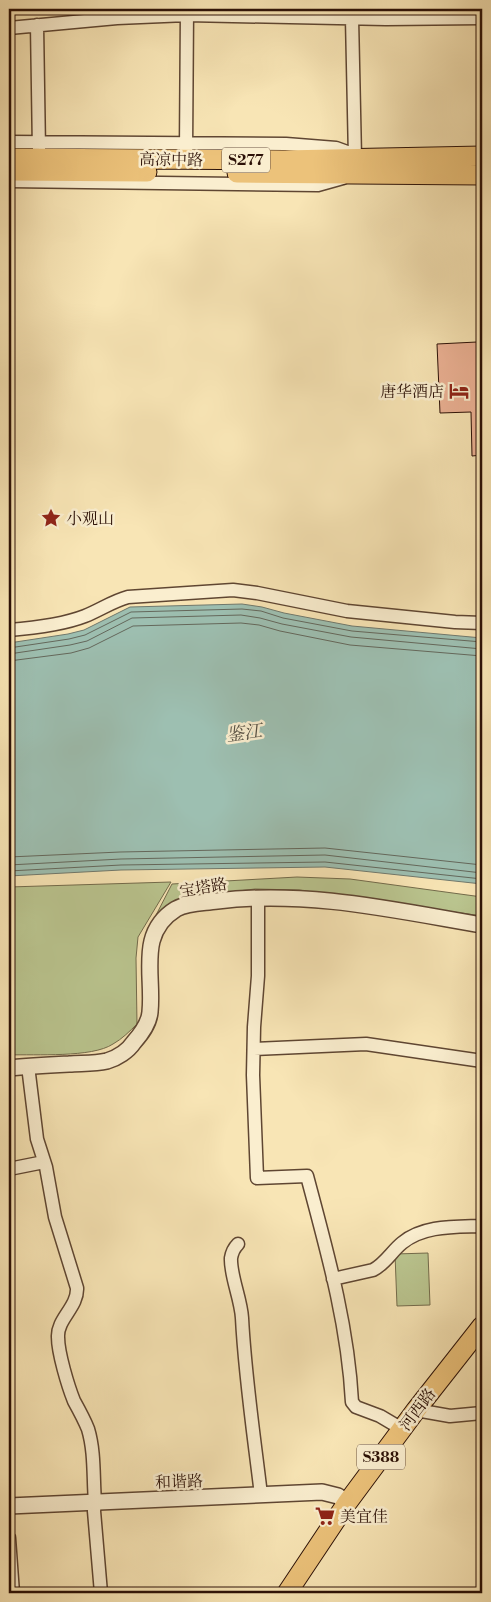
<svg xmlns="http://www.w3.org/2000/svg" width="491" height="1602" viewBox="0 0 491 1602" font-family="'Libre Bodoni','Noto Serif SC',serif">
	<style>
		.green { fill: #bac58f; stroke: #736b4b }
		.water { fill: #9dbfb1; stroke: #70796d }
		.lines { fill: none; stroke-linecap: round; stroke-linejoin: round }
		.shore { stroke: #64685c; stroke-width: 1 }
		.building { fill: #ebb194; stroke: #2c1107 }
		.minor-casing { stroke: #5f4632; stroke-width: 15 }
		.tertiary-casing { stroke: #5f4632; stroke-width: 18 }
		.primary-casing { stroke: #2c1107; stroke-width: 21 }
		.minor { stroke: #faeecf; stroke-width: 12 }
		.tertiary { stroke: #faeecf; stroke-width: 15 }
		.primary { stroke: #ecc27a; stroke-width: 19 }
		.labels { text-anchor: middle; stroke-width: 5; stroke-linejoin: round; paint-order: stroke }
		.shield { fill: #faeecf; stroke: #6a5343; stroke-width: 1 }
		.shield-label { font-size: 15px; font-weight: bold; fill: #2c1107 }
		.street-label { font-size: 16px; fill: #2c1107; stroke: #faeecf }
		.poi-label { font-size: 16px; fill: #2c1107; stroke: #faeecf; text-anchor: start }
		.water-label { font-size: 18px; font-style: italic; fill: #544e42; stroke: #faeecf }
	</style>
	<rect width="100%" height="100%" fill="#f8e5b5"/>
	<filter id="stains"><feTurbulence type="fractalNoise" baseFrequency=".004" numOctaves="4"/><feColorMatrix values="0 0 0 0 .2 0 0 0 0 .09 0 0 0 0 .02 0 0 0 .5 -.17"/></filter>
	<radialGradient id="worn" r=".72"><stop offset=".6" stop-color="#630" stop-opacity="0"/><stop offset="1" stop-color="#630" stop-opacity=".3"/></radialGradient>
	<path class="green" d="M297 877 350 879 482 897V916L299 890 255 889 180 898 153 921 172 884Z
		M171 882 138 937 136 958 137 1024C130 1031 122 1039 113 1044 92 1058 35 1054 9 1055V887Z
		M428 1253 430 1305 397 1306 395 1254Z"/>
	<path class="water" d="M242 604 262 607 284 613 352 626 482 638V884L325 867 121 870 9 876V643L68 634 84 630 130 607Z"/>
	<g class="lines">
		<path class="shore" d="M9 648 69 639 85 635 131 612 242 609 261 611 283 618 352 631 482 642
			M9 654 70 645 87 641 132 618 241 615 260 618 282 624 351 637 482 649
			M9 661 71 653 89 648 133 626 241 623 259 625 280 631 350 645 482 656
			M9 857 120 852 325 848 482 865
			M9 865 121 859 325 855 482 873
			M9 871 121 865 325 862 482 879"/>
	</g>
	<path class="building" d="M477 342 480 410H482V455L472 456 471 412 440 413 437 344Z"/>
	<g class="lines">
		<defs>
			<path id="minor" d="M352 18 355 158
				M37 25 39 151
				M9 28 117 18 187 15 386 19 482 18
				M9 142 286 144 336 148 347 152 355 158
				M186 150 187 9
				M9 181 318 185 343 178
				M9 630C34 628 62 625 85 616 100 610 113 601 128 597L233 590 257 593 347 611 455 622 482 623
				M258 897V976L254 1027 253 1075 257 1178 307 1176C327 1251 348 1325 352 1402L356 1407 380 1416 402 1429
				M254 1049 366 1044 482 1061
				M28 1066 37 1139 46 1167 55 1217 77 1288C78 1307 57 1319 58 1337 58 1353 68 1386 74 1401 79 1410 84 1419 88 1429 95 1452 93 1478 95 1502L94 1511 101 1593
				M9 1169 44 1162
				M238 1244C234 1248 232 1252 231 1258 230 1275 241 1299 242 1318 245 1377 254 1436 261 1495
				M333 1279 373 1270C385 1264 392 1251 402 1243 424 1225 455 1227 482 1226
				M416 1410 450 1416 482 1413
				M9 1538 13 1593"/>
			<path id="tertiary" d="M9 1068C29 1066 49 1065 69 1064 81 1063 94 1064 107 1061 117 1058 128 1051 134 1042 141 1034 149 1024 150 1012 154 975 137 933 176 909 188 902 203 903 217 901 306 890 394 910 482 925
				M9 1506 322 1492 338 1496 347 1503"/>
			<path id="primary" d="M9 158 283 160 482 156
				M9 171 147 172
				M237 173 482 175
				M287 1593 347 1503 416 1410 482 1326"/>
		</defs>
		<use href="#minor" class="minor-casing"/>
		<use href="#tertiary" class="tertiary-casing"/>
		<use href="#primary" class="primary-casing"/>
		<use href="#minor" class="minor"/>
		<use href="#tertiary" class="tertiary"/>
		<use href="#primary" class="primary"/>
	</g>
	<defs>
		<symbol id="hotel-bare" viewBox="-9 -9 18 18"><path d="M-6-4.5h1.5V1H6V5H4.5V3h-9V5H-6ZM-4 0a1.8 1.8 0 1 1 3.6 0ZM.5 0V-2.5h3Q6-2.5 6 0Z" fill="#8f2418" stroke="#faeecf" stroke-width="2.5" paint-order="stroke"/></symbol>
		<symbol id="sight-bare" viewBox="-9 -9 18 18"><path d="M0-6L1.8-2.2L6-1.7L2.9 1.2L3.7 5.4L0 3.3L-3.7 5.4L-2.9 1.2L-6-1.7L-1.8-2.2Z" fill="#8f2418" stroke="#faeecf" stroke-width="2.5" paint-order="stroke"/></symbol>
		<symbol id="supermarket-bare" viewBox="-9 -9 18 18"><path d="M-6-5.5h2.5l.6 2H6L4.5 2H-2.5L-4.4-4H-6ZM-1.5 3.2a1.3 1.3 0 1 0 .1 0ZM3 3.2a1.3 1.3 0 1 0 .1 0Z" fill="#8f2418" stroke="#faeecf" stroke-width="2.5" paint-order="stroke"/></symbol>
	</defs>
	<g fill-rule="evenodd">
		<use href="#hotel-bare" x="445" y="377" width="28" height="28"/>
		<use href="#sight-bare" x="37" y="504" width="28" height="28"/>
		<use href="#supermarket-bare" x="311" y="1502" width="28" height="28"/>
	</g>
	<g class="labels">
		<g class="shield">
			<rect x="222" y="147.5" width="48" height="25" rx="4"/>
			<rect x="357" y="1444.5" width="48" height="25" rx="4"/>
		</g>
		<g class="shield-label">
			<text x="246" y="165">S277</text>
			<text x="381" y="1462">S388</text>
		</g>
		<g class="street-label">
			<text transform="translate(171 159) rotate(1)" y="6">高凉中路</text>
			<text transform="translate(203 887) rotate(-10)" y="6">宝塔路</text>
			<text transform="translate(417 1409) rotate(-53)" y="6">河西路</text>
			<text transform="translate(179 1481) rotate(-2)" y="6">和谐路</text>
		</g>
		<g class="poi-label">
			<text x="444" y="397" text-anchor="end">唐华酒店</text>
			<text x="66" y="524">小观山</text>
			<text x="340" y="1522">美宜佳</text>
		</g>
		<g class="water-label">
			<text transform="translate(244 733) rotate(-8)" y="6">鉴江</text>
		</g>
	</g>
	<rect width="491" height="1602" fill="none" stroke="#f8e5b5" stroke-width="30"/>
	<rect x="10" y="10" width="471" height="1582" fill="none" stroke="#2c1107" stroke-width="2.5"/>
	<rect x="15" y="15" width="461" height="1572" fill="none" stroke="#2c1107"/>
	<rect width="100%" height="100%" filter="url(#stains)"/>
	<rect width="100%" height="100%" fill="url(#worn)"/>
</svg>
